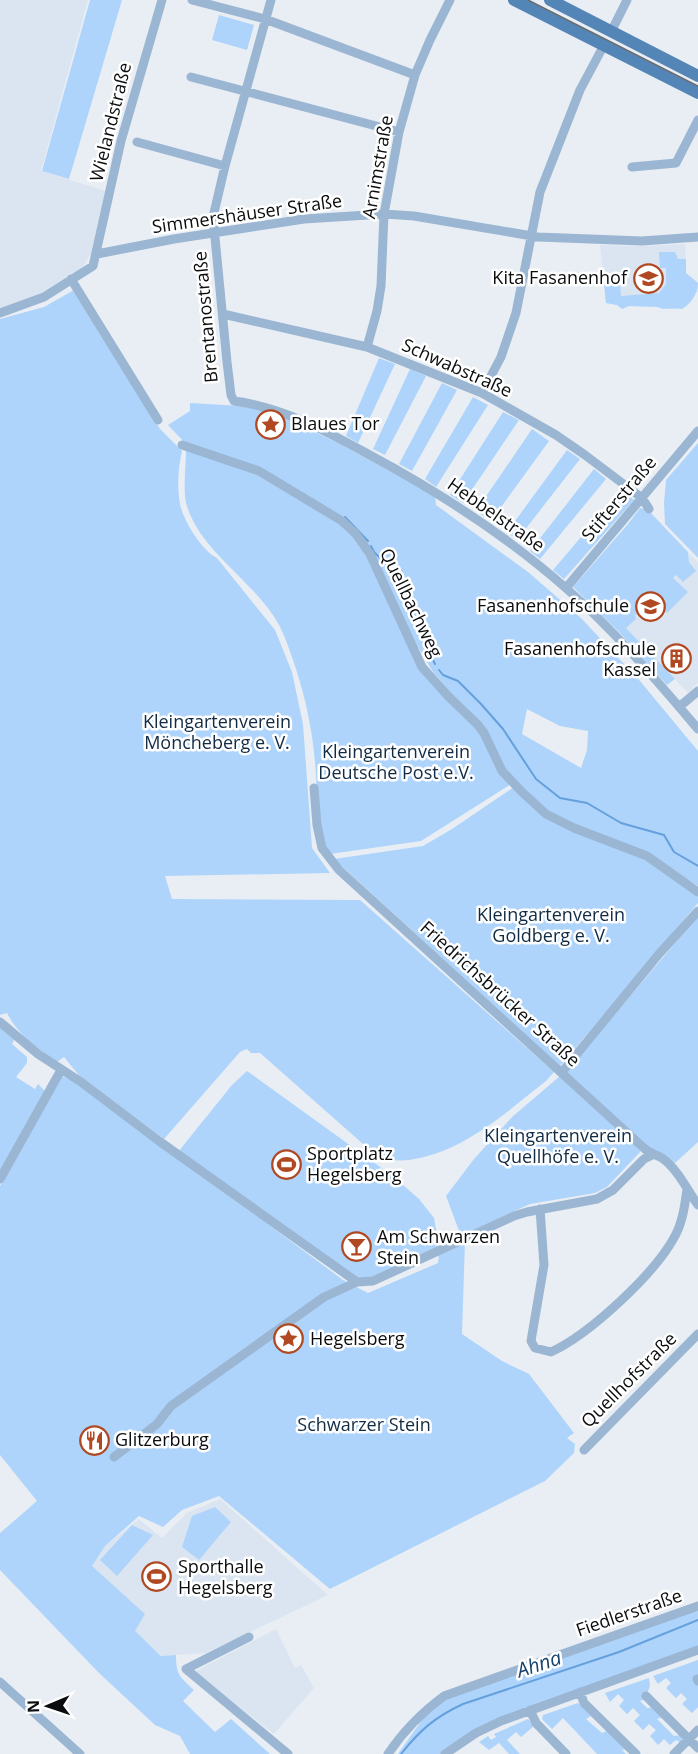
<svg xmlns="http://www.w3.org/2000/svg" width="698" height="1754" viewBox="0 0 698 1754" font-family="'Open Sans',sans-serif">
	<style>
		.built { fill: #dae5f1 }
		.green { fill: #aed4fb; fill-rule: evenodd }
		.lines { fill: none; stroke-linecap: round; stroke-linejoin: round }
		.stream { stroke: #64a0dd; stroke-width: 2 }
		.minor { stroke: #9bb6d2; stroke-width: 9 }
		.major { stroke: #5485b7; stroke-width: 12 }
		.tram { stroke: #686b6e; stroke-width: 1.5 }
		.labels { text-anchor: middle; stroke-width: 5; stroke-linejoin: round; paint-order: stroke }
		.street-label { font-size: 18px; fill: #0a0c0d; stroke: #fff }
		.poi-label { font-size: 18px; fill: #0a0c0d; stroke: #fff; text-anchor: start }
		.park-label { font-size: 18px; fill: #112b44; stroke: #fff }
		.water-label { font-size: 20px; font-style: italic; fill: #19446d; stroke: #fff }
	</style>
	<rect width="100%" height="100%" fill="#e9eef4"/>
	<path class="built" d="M0 0H88L41 171 106 191 91 254 82 268 56 287 0 311Z
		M685 244 686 273 698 283V292L660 307 620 306 606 303 600 245 641 246Z
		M688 552 698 562V683L688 693 624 626 689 562Z
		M220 1499 328 1595 206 1653 162 1656 134 1631 144 1614 91 1566 105 1546 139 1519 162 1538 187 1513Z
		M276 1629 295 1668 301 1665 314 1688 274 1734 194 1672Z"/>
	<path class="green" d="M90 0H122L69 179 42 171Z
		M219 15 254 25 247 50 212 40Z
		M659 252H675L678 259H686V273L698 283C698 293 691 304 682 309 674 307 664 311 658 307L629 306 622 309 617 305 606 303 604 284H620L621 296 659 293 666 284V268H660Z
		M74 290 154 420 161 430 182 451C178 468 177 486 180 504 183 520 202 551 217 558L275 630 292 672 303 724 312 848 330 873 165 876 172 899 360 900 554 1072 546 1081C504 1114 463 1152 409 1160 400 1161 390 1160 380 1159L260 1053H251L247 1049 240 1052 164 1139 82 1079 64 1057 57 1062C37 1048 18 1035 7 1013L0 1015V319L44 307Z
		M379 358 395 364 358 443 346 436Z
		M410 369 426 376 385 455 373 449Z
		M442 383 457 390 412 471 399 464Z
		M473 397 488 405 436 487 425 479Z
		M190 403 242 406 277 414 340 444 435 495 436 505 528 572 581 618 640 681 698 751V886L648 854 574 825 547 811 503 768 456 699 433 672 415 642 365 542 261 469 187 445 168 425 190 411ZM527 709 560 726 588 731 587 750 581 768 522 734Z
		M503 412 519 420 463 503 450 495Z
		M532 429 549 441 491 521 476 511Z
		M698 443V558L665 524 664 503 666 480Z
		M186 449 261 474 338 519 357 539 374 565 422 671 476 728 511 784 421 841 330 854C314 833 318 800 316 775 315 759 313 741 310 725 305 695 296 667 285 638 266 586 201 557 186 503 183 491 186 463 186 449Z
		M567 450 580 459 517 540 507 532Z
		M594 469 606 479 540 559 530 551Z
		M621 490 634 500 564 579 553 570Z
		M640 508 648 510 688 552 689 562 696 571 683 582 676 575 673 578 688 592 667 613 655 603C648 609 639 611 635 615L636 619 626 628 675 679 667 685 618 631 573 587 628 524Z
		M514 787 545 815 645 859 698 895V903L560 1066 334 859 423 846 452 829Z
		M698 916V1142L675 1163 664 1154 645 1146 566 1072Z
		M0 1026 15 1038 12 1044 27 1057V1063L16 1077 35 1089 38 1084 45 1091 0 1173Z
		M247 1071 394 1177 419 1199 434 1218 439 1246 372 1278 358 1279 178 1152 232 1085Z
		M62 1076 80 1084 343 1280 368 1293 438 1263 439 1253 465 1241 462 1334 502 1361 529 1374 574 1433 567 1438 575 1444 574 1453 545 1481 330 1589 219 1496 182 1510 163 1527 139 1516 105 1546 92 1566 145 1614 135 1631 161 1656 176 1655C176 1675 180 1677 194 1690L183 1701 215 1732 231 1719 270 1754H190L180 1736 155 1725 99 1673 0 1570V1533L37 1501 0 1455V1186Z
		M560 1076 641 1151 607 1187 595 1193 530 1204 461 1236 446 1196 474 1159 512 1117Z
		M215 1507 231 1522 199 1560 182 1547 192 1516Z
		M132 1525 153 1535 117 1576 100 1560Z
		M698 1608V1647L501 1719 443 1754H398L424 1717 444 1699Z
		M698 1660V1707L692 1713 682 1704 687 1699 681 1693 676 1698 666 1688 671 1683 666 1678 658 1684 653 1676Z
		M649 1678 650 1686 645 1699 640 1701 647 1708 654 1707 663 1717 657 1719 674 1736 681 1735 683 1738 681 1743 676 1740 670 1745 664 1739 658 1745 650 1736 656 1730 649 1724 643 1730 634 1721 640 1715 633 1708 627 1714 619 1706 624 1700 618 1694 610 1702 605 1693Z
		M578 1703 591 1716 586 1719 602 1733 609 1730 627 1749 622 1750 626 1754H597L563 1718 552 1729 542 1719 543 1715Z
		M528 1719 534 1726 521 1737 516 1732 507 1740 520 1754H509L499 1743 489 1750 479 1742 488 1736 491 1740 496 1737 494 1734Z"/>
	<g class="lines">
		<path class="stream" d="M345 517 368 541
			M371 546 374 552 387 565 435 664
			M439 670 443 675 458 681 481 704 503 729 536 779 560 798 587 803 621 823 664 835 674 852 698 866
			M401 1754C420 1730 435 1717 463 1704L619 1652 698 1620"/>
		<path class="minor" d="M192 0 265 19 415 75
			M271 0 225 166 213 217 227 362 231 395 234 401C282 407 326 431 368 454 439 492 507 536 567 589 615 631 657 681 698 729
			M611 32 627 0
			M191 77 399 132
			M137 142 225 166
			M632 167 676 163 698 120
			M97 254 174 239 304 219 384 214 414 216 538 237 642 241 698 237
			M71 279 158 420
			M0 313 44 297 93 266 121 141 162 0
			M223 314 367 347 482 393 556 435 585 455 642 498 649 509
			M367 347 377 311 381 286 384 214 399 132 415 75 430 40 450 0
			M482 393 501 357 516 313 540 192 580 90 604 45
			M182 445 259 471 342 521 356 534 370 554 422 667 448 696 478 725 484 733 502 771 522 792 546 814 574 828 647 856 698 892
			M566 588 698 431
			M679 707 698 691
			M314 788 317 825 322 848 339 870 645 1149C652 1155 656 1154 662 1158 677 1168 688 1191 698 1205
			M0 1022 38 1054 81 1082 159 1141 357 1282
			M562 1072 659 954 698 911
			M0 1179 61 1070
			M540 1209 544 1265 531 1341 535 1348 551 1352C590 1334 657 1272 676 1234 683 1220 685 1204 687 1189
			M584 1450 698 1334
			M114 1457 157 1424 171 1406 324 1297 357 1282 373 1281 514 1216 527 1212 597 1199 613 1190 644 1159 652 1155
			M249 1637 186 1669 288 1754
			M697 1679 698 1681
			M0 1682 80 1754
			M580 1692 584 1703 636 1754
			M646 1696 698 1748
			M530 1710 536 1723 566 1754
			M388 1754C404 1730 421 1713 444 1696L698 1606
			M445 1754 476 1733 501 1721 698 1650
			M674 1754 698 1730"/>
		<path class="major" d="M514 0 698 93
			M550 0 698 76"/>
		<path class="tram" d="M528 0 698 86"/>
	</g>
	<defs>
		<symbol id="school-ring" viewBox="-11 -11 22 22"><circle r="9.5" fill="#fff" stroke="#b04922" stroke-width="1.5"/><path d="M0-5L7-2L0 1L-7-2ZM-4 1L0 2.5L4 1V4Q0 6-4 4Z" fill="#b04922"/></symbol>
		<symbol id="sight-ring" viewBox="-11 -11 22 22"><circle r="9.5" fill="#fff" stroke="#b04922" stroke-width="1.5"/><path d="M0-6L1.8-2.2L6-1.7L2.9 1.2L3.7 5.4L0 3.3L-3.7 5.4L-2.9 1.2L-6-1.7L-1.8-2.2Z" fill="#b04922"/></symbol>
		<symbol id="building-ring" viewBox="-11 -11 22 22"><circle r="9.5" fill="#fff" stroke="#b04922" stroke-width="1.5"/><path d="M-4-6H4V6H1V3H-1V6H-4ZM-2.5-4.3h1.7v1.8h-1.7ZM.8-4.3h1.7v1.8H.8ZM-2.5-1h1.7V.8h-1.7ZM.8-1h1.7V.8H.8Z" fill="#b04922"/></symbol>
		<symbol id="stadium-ring" viewBox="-11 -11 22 22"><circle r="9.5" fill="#fff" stroke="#b04922" stroke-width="1.5"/><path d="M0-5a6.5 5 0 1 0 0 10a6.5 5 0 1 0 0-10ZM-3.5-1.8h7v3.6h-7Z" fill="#b04922"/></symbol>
		<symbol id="bar-ring" viewBox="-11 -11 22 22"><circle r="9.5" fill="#fff" stroke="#b04922" stroke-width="1.5"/><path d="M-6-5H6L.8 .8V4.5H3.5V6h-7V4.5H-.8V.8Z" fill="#b04922"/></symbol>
		<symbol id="restaurant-ring" viewBox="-11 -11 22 22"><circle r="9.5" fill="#fff" stroke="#b04922" stroke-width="1.5"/><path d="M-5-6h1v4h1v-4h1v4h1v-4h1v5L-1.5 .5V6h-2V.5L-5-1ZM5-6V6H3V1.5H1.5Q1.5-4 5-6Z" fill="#b04922"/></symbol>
	</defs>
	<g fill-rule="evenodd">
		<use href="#school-ring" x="632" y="262" width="33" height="33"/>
		<use href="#sight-ring" x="254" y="408" width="33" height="33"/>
		<use href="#school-ring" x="634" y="590" width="33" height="33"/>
		<use href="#building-ring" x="660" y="642" width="33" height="33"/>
		<use href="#stadium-ring" x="270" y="1148" width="33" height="33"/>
		<use href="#bar-ring" x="340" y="1230" width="33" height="33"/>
		<use href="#sight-ring" x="272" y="1322" width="33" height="33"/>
		<use href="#restaurant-ring" x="78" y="1424" width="33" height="33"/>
		<use href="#stadium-ring" x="140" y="1560" width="33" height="33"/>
	</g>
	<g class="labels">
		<g class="street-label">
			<text transform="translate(111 122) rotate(-76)" y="6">Wielandstraße</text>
			<text transform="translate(378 167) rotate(-80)" y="6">Arnimstraße</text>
			<text transform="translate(247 214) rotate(-8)" y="6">Simmershäuser Straße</text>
			<text transform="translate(206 317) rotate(-95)" y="6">Brentanostraße</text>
			<text transform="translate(457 368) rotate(24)" y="6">Schwabstraße</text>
			<text transform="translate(619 499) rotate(-50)" y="6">Stifterstraße</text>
			<text transform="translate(496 515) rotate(35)" y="6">Hebbelstraße</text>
			<text transform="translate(411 603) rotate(64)" y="6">Quellbachweg</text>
			<text transform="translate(500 994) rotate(42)" y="6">Friedrichsbrücker Straße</text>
			<text transform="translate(629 1380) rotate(-45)" y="6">Quellhofstraße</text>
			<text transform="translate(629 1613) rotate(-19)" y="6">Fiedlerstraße</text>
		</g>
		<g class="poi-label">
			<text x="627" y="284" text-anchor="end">Kita Fasanenhof</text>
			<text x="291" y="430">Blaues Tor</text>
			<text x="629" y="612" text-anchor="end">Fasanenhofschule</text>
			<text x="656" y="655" text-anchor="end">Fasanenhofschule<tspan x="656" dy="21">Kassel</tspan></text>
			<text x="307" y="1160">Sportplatz<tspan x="307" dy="21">Hegelsberg</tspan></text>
			<text x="377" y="1243">Am Schwarzen<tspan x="377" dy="21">Stein</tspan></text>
			<text x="310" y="1345">Hegelsberg</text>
			<text x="115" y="1446">Glitzerburg</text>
			<text x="178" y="1573">Sporthalle<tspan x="178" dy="21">Hegelsberg</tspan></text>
		</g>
		<g class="park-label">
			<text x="217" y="728">Kleingartenverein<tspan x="217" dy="21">Möncheberg e. V.</tspan></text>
			<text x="396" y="758">Kleingartenverein<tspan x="396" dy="21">Deutsche Post e.V.</tspan></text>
			<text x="551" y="921">Kleingartenverein<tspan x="551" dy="21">Goldberg e. V.</tspan></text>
			<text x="558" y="1142">Kleingartenverein<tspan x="558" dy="21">Quellhöfe e. V.</tspan></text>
			<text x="364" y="1431">Schwarzer Stein</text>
		</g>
		<g class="water-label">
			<text transform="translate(539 1664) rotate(-18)" y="7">Ahna</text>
		</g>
	</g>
	<g transform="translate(48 1706) rotate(268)" stroke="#ffffff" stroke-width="4.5" paint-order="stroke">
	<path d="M0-4.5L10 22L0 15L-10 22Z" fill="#0a0c0d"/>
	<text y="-9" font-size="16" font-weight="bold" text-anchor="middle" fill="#0a0c0d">N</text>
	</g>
</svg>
